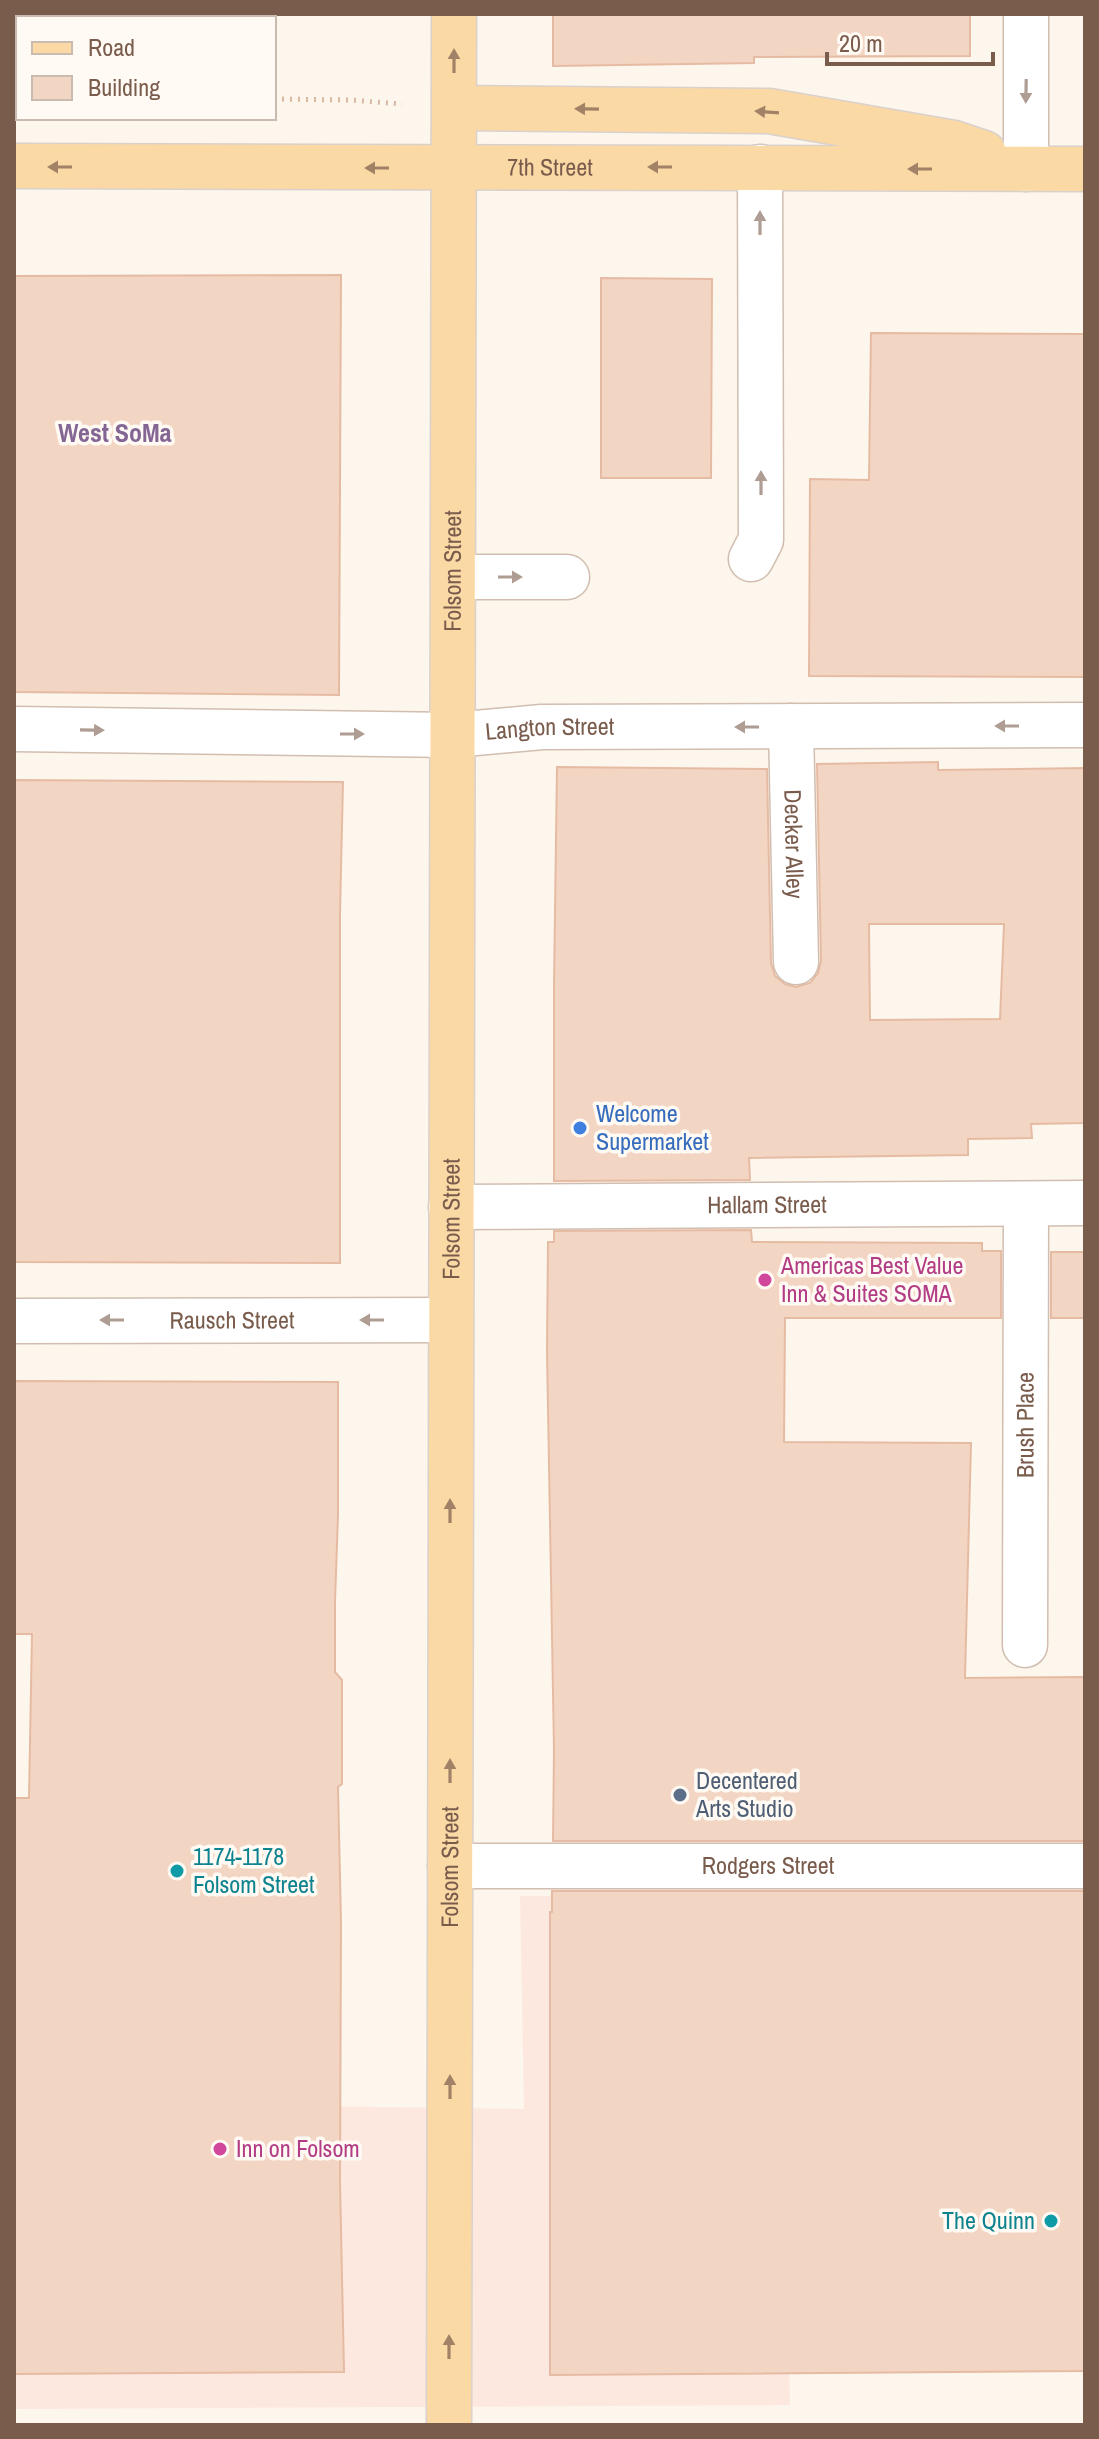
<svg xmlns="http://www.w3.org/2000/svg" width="1099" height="2439" viewBox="0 0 1099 2439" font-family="'Archivo Narrow',sans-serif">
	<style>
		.commercial { fill: #fde8e0 }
		.building { fill: #f3d5c3; stroke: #e6bba3; stroke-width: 2; fill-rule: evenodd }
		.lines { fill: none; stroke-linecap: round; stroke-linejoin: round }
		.minor-casing { stroke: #d1beb0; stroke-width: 47 }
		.major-casing { stroke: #dad1cd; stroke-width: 47 }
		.path { stroke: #d9b8a5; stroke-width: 5; stroke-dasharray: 2 6; stroke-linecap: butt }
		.minor { stroke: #fff; stroke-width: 44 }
		.major { stroke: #fbd9a5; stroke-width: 44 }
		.oneway { fill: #a18267 }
		.oneway2 { fill: #af9d94 }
		.shop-dot { fill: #3f7fe0; stroke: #fffaf3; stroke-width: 3 }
		.hotel-dot { fill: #d1479c; stroke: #fffaf3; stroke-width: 3 }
		.service-dot { fill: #5c6f8a; stroke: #fffaf3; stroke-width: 3 }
		.culture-dot { fill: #0f9aa8; stroke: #fffaf3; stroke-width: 3 }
		.labels { text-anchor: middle; stroke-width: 7; stroke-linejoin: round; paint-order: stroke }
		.street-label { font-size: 24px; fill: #7a5c4d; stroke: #fffaf3 }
		.shop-label { font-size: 24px; fill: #366cbe; stroke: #fffaf3; text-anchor: start }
		.hotel-label { font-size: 24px; fill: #b23c85; stroke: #fffaf3; text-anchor: start }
		.service-label { font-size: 24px; fill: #4e5e75; stroke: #fffaf3; text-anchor: start }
		.culture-label { font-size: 24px; fill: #0d838f; stroke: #fffaf3; text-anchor: start }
		.neighbourhood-label { font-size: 26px; font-weight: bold; fill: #846695; stroke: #fffaf3 }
	</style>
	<rect width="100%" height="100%" fill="#fdf6ec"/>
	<path class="commercial" d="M777 1895 784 2084 790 2405 14 2409V2102L524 2109 520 1896Z"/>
	<path class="building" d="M553 14H970V56L754 57V63L553 66Z
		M341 275 339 695 14 692V276Z
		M601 278 712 279 711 478H601Z
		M871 333 1085 334V677L809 676 810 479 869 480Z
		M938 762V770L1085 768V1123L1031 1124 1032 1138 968 1139V1155L749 1158 750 1180 554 1181V985L557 767 767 769 771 963 775 976 785 984 796 987 810 983 818 973 821 961 817 764ZM869 924H1004L1000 1019 870 1020Z
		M14 780 343 782 340 913V1263L14 1262Z
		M751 1230 752 1242 982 1243V1251H1001V1318H785L784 1442 971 1443 965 1678 1085 1677V1841H553L554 1750 547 1350 548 1242H554V1231Z
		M1051 1252H1085V1318H1051Z
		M14 1381 338 1382V1515L335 1602V1672L342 1680V1784L338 1787 341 1923 340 2182 344 2372 14 2374V1798H29L32 1634H14Z
		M552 1891H1085V2371L550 2375V1912H552Z"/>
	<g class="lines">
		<defs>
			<g id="minor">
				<path d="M1026 14V169"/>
				<path d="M751 559 761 540 760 167"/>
				<path d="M453 577H567"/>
				<path id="s1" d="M791 726 796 962"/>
				<path id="s2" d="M14 729 453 735 542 727 1085 725"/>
				<path id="s3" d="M451 1207 1085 1203"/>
				<path id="s4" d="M14 1321 450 1320"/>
				<path id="s5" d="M1025 1645 1026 1204"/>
				<path id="s6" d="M450 1866H1085"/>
			</g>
			<g id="major">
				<path d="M455 108 769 111 954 143 984 153"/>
				<path id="s7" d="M14 166 1085 169"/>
				<path id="s8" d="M449 2425 454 14"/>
			</g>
		</defs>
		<use href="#minor" class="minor-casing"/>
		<use href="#major" class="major-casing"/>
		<path class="path" d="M14 97 18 98
			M274 99 350 100 402 104"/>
		<use href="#minor" class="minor"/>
		<use href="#major" class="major"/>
	</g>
	<defs><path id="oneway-solid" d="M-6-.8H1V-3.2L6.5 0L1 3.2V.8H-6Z" transform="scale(2)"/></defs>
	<g class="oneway">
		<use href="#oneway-solid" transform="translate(454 61) rotate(-90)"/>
		<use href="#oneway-solid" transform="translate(587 109) rotate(-179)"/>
		<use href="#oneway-solid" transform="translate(767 112) rotate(-176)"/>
		<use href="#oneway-solid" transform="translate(60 167) rotate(-180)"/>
		<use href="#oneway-solid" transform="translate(660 167) rotate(180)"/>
		<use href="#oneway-solid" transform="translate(377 168) rotate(-180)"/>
		<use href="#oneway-solid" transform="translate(920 169) rotate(-180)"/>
		<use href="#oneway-solid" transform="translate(450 1511) rotate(-90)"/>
		<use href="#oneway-solid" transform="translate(450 1771) rotate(-90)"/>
		<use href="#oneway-solid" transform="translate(450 2087) rotate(-90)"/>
		<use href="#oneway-solid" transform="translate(449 2347) rotate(-90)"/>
	</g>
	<g class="oneway2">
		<use href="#oneway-solid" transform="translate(1026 91) rotate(91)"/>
		<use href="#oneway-solid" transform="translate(760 223) rotate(-90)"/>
		<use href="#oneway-solid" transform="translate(761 483) rotate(-90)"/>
		<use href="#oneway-solid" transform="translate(510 577)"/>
		<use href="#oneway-solid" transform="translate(1007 726) rotate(180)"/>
		<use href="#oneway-solid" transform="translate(747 727) rotate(180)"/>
		<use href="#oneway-solid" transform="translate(92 730) rotate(1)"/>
		<use href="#oneway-solid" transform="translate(352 734)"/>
		<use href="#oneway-solid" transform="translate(112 1320) rotate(180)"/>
		<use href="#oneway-solid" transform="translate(372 1320) rotate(-180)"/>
	</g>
	<circle class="shop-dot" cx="580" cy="1128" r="8"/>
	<g class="hotel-dot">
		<circle cx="765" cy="1280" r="8"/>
		<circle cx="220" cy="2149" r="8"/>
	</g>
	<circle class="service-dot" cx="680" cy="1795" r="8"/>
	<g class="culture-dot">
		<circle cx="177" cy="1871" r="8"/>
		<circle cx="1051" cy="2221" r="8"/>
	</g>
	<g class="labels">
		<g class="street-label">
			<text dy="8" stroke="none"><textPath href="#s7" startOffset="536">7th Street</textPath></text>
			<text dy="8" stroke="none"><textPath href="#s8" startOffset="1854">Folsom Street</textPath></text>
			<text dy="8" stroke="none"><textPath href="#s2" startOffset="536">Langton Street</textPath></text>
			<text dy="8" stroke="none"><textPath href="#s1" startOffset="118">Decker Alley</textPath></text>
			<text dy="8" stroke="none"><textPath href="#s3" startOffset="316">Hallam Street</textPath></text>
			<text dy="8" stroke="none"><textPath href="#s8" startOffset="1206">Folsom Street</textPath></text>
			<text dy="8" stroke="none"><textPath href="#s4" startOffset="218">Rausch Street</textPath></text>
			<text dy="8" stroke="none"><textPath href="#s5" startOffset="220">Brush Place</textPath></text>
			<text dy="8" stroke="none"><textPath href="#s6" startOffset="318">Rodgers Street</textPath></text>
			<text dy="8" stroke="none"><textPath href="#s8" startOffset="558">Folsom Street</textPath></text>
		</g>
		<g class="shop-label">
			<text x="596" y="1122">Welcome<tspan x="596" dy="28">Supermarket</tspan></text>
		</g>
		<g class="hotel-label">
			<text x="781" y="1274">Americas Best Value<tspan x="781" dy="28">Inn &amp; Suites SOMA</tspan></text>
			<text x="236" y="2157">Inn on Folsom</text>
		</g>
		<g class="service-label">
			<text x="696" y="1789">Decentered<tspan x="696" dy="28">Arts Studio</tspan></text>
		</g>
		<g class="culture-label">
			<text x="193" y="1865">1174‐1178<tspan x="193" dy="28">Folsom Street</tspan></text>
			<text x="1035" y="2229" text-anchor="end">The Quinn</text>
		</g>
		<g class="neighbourhood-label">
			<text x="115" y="442">West SoMa</text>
		</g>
	</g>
	<rect width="1099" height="2439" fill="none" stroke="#7a5c4d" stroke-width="32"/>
	<rect x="16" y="16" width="260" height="104" fill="#fffaf3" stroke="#cabbb1" stroke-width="2"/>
	<rect x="32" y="42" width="40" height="12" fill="#fbd9a5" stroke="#cabbb1" stroke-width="2"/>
	<text x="88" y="56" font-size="24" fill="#7a5c4d">Road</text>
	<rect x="32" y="76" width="40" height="24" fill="#f3d5c3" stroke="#cabbb1" stroke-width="2"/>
	<text x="88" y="96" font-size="24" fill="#7a5c4d">Building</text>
	<path d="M827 52v12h166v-12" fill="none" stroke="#7a5c4d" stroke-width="4"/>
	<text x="839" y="52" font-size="24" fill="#7a5c4d" stroke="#fffaf3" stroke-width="6" paint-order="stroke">20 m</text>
</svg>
